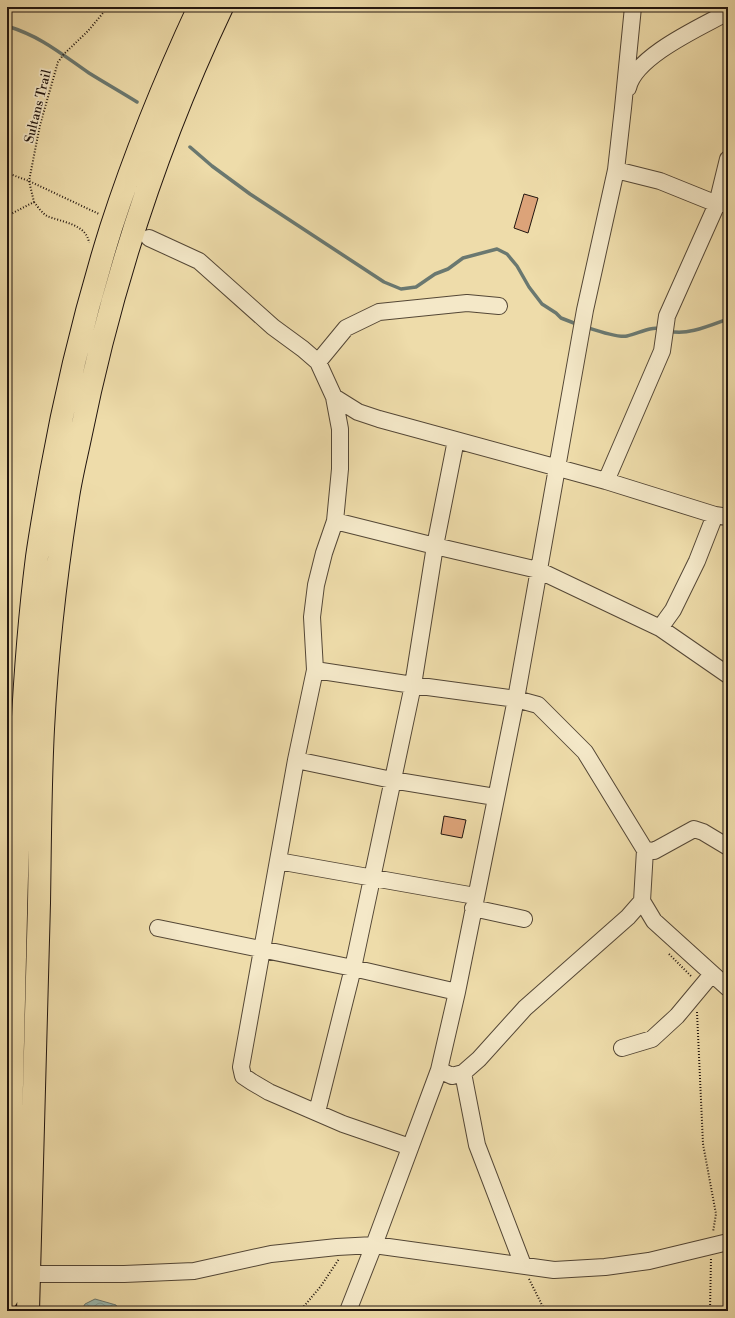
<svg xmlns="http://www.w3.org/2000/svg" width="735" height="1318" viewBox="0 0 735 1318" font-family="'Libre Bodoni',serif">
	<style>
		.water { fill: url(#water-waves); stroke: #6a7870 }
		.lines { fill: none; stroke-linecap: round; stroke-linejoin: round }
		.stream { stroke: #6a7870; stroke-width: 3.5 }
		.building { fill: #dca379; stroke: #21150f }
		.minor-casing { stroke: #544736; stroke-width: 18 }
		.highway-casing { stroke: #21150f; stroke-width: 24 }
		.path { stroke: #21150f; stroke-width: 2; stroke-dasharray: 1 2; stroke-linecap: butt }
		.minor { stroke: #f4e8c8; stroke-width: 16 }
		.highway { stroke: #eedcaa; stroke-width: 22 }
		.labels { text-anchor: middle; stroke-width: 3.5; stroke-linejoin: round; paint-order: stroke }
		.street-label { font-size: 13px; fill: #21150f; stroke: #f4e8c8 }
	</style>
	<defs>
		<pattern id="water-waves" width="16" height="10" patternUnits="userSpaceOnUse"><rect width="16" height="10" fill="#9bbab0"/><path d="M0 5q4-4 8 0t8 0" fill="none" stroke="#859f96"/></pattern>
	</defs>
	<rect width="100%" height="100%" fill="#eedcaa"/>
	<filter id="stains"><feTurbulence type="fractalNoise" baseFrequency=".005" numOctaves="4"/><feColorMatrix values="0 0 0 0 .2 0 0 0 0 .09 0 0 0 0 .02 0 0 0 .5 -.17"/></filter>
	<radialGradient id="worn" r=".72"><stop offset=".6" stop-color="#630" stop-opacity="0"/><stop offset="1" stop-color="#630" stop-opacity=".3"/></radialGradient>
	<path class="water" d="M95 1299 116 1305 119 1311H81L85 1304Z"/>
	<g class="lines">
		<path class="stream" d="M7 26C42 37 60 53 89 73 105 83 121 92 137 102
			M190 147 212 166 250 194 384 282 401 289 416 287 435 274 448 269 463 258 497 249 507 254 517 266 529 287 542 304 556 313 561 318 579 325
			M586 327C595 330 618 338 627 336 638 334 650 326 661 329
			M669 331C687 336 711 325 728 319"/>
	</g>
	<path class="building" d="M524 194 538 198 528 233 514 228Z
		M444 816 466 820 462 838 441 834Z"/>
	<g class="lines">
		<defs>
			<path id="minor" d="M628 88C635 56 701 27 728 12
				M616 170 660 181 717 204H727
				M149 238 199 261 273 327 303 349 318 362 334 397 340 429V469L335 521 324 553 316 585 312 617 315 670 296 760 241 1067 243 1076 252 1082 269 1092 343 1124 410 1147
				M318 362 346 328 379 312 467 303 499 306
				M334 397 358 412 379 419 606 481 715 515
				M606 481 662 351 667 316 717 204 728 159
				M335 521 435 546 538 570 660 628 728 675
				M660 628 673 610 697 561 715 515 728 517
				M315 670 413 685 516 699 538 705 585 752 645 850 642 901 628 917 525 1008 479 1059 463 1073 452 1076 439 1070
				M296 760 392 780 495 797
				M645 850 654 851 694 829 703 832 728 847
				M278 861 475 896
				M642 901 654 921 728 988
				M473 908 524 919
				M158 928 353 968 457 992
				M622 1048 652 1039 677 1016 712 974
				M463 1073 477 1145 523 1265
				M317 1112 353 968 413 685 435 546 456 440
				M29 1274H124L194 1271 271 1254 337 1247 374 1245 554 1270 605 1267 649 1261 728 1242
				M348 1311 374 1245 439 1070 457 992 516 699 585 310 616 170 623 108 633 7"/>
			<path id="highway" d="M7 1298C10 1170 13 1042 16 914 19 795 22 676 37 557 41 529 46 501 51 473 66 390 86 308 111 228 135 154 166 78 199 7
				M28 1311C31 1175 35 1039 39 903 40 845 40 787 43 729 47 652 56 573 68 497 71 477 76 457 80 438 110 289 157 144 222 7"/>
		</defs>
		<use href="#minor" class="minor-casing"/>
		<use href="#highway" class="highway-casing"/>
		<path class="path" d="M7 173 29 181 99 214
			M34 202C38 207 42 213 47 216 61 222 87 224 89 243
			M7 216 34 202 29 181 40 125 58 62 64 54 88 31 108 7
			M7 676 8 673
			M669 954 692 977
			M697 1012 703 1144 716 1214 713 1232
			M529 1279 545 1311
			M300 1311 321 1286 339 1259
			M710 1311 711 1258"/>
		<use href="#minor" class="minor"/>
		<use href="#highway" class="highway"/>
	</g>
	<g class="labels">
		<g class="street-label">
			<text transform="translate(37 106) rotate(-76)" y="5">Sultans Trail</text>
		</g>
	</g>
	<rect width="735" height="1318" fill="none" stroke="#eedcaa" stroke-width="24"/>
	<rect x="8" y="8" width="719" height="1302" fill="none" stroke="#21150f" stroke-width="2"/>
	<rect x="12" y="12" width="711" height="1294" fill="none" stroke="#21150f"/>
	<rect width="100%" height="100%" filter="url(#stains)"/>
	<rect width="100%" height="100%" fill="url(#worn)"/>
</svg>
